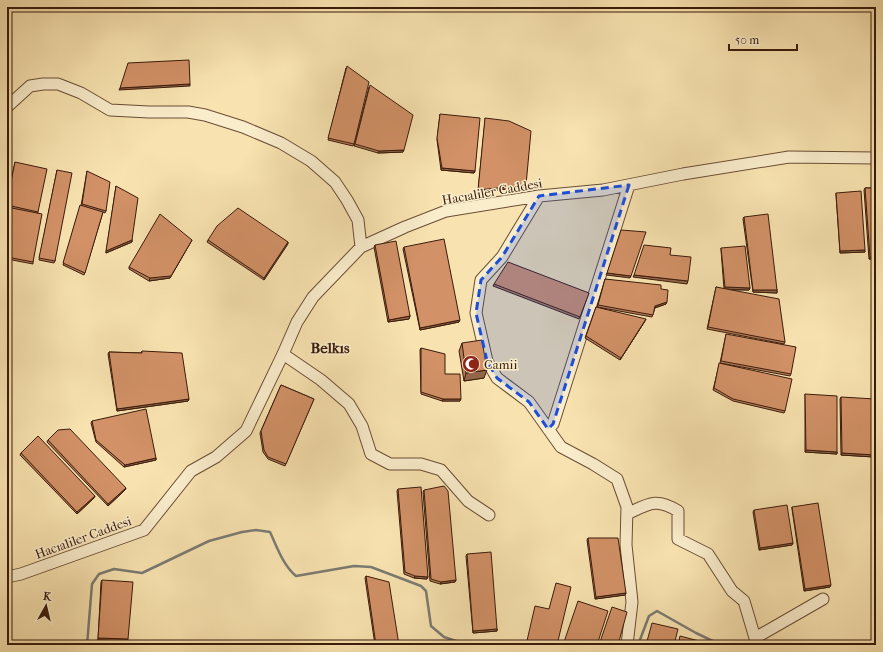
<svg xmlns="http://www.w3.org/2000/svg" width="883" height="652" viewBox="0 0 883 652" font-family="'IM FELL French Canon',serif">
	<style>
		.lines { fill: none; stroke-linecap: round; stroke-linejoin: round }
		.stream { stroke: #7a7b73; stroke-width: 2.5 }
		.minor-casing { stroke: #6a4d34; stroke-width: 13 }
		.minor { stroke: #faedcc; stroke-width: 11 }
		.wall { fill: #b57d59; stroke: #3a1b0b }
		.shaded-wall { fill: #936648; stroke: #3a1b0b }
		.building { fill: #d29167; stroke: #3a1b0b }
		.marked { fill: #1d4ed8; fill-opacity: 0.2; stroke: #1d4ed8; stroke-width: 3; stroke-dasharray: 8 5; stroke-linejoin: round }
		.labels { text-anchor: middle; stroke-width: 3; stroke-linejoin: round; paint-order: stroke }
		.street-label { font-size: 13px; fill: #3a1b0b; stroke: #faedcc }
		.poi-label { font-size: 13px; fill: #3a1b0b; stroke: #faedcc; text-anchor: start }
		.quarter-label { font-size: 15px; font-weight: bold; fill: #3a1b0b; stroke: #faedcc }
	</style>
	<rect width="100%" height="100%" fill="#f8e3b0"/>
	<filter id="stains"><feTurbulence type="fractalNoise" baseFrequency=".005" numOctaves="4"/><feColorMatrix values="0 0 0 0 .2 0 0 0 0 .09 0 0 0 0 .02 0 0 0 .5 -.17"/></filter>
	<radialGradient id="worn" r=".72"><stop offset=".6" stop-color="#630" stop-opacity="0"/><stop offset="1" stop-color="#630" stop-opacity=".3"/></radialGradient>
	<g class="lines">
		<path class="stream" d="M87 645 92 584 99 574 114 569 142 573 209 541 242 532 256 530 270 532C277 547 283 565 296 576L354 566 371 567 421 586 426 591 431 626 444 637 468 645
			M638 645 649 616 657 611 696 633 721 645"/>
		<defs>
			<path id="minor" d="M7 107 30 86 43 84H58L81 93 110 110 149 112H188L205 115 243 127 281 143 311 161 335 182 347 200 358 220 361 247
				M539 196 502 257 481 280 476 313 487 361 497 378 529 402 561 447 593 464 617 479 627 507 626 545 632 602 627 645
				M283 354 321 380 349 404 362 426 371 454 390 464H421L441 470 468 501 489 515
				M548 429 553 424 629 185
				M627 514C648 504 656 497 678 511V539L708 554 732 591 744 601 755 638 823 599
				M7 577 21 574 144 530 191 471 216 457 246 431 283 354 297 322 313 297 361 247 405 227 446 211 539 196 603 190 683 174 789 157 876 158"/>
		</defs>
		<use href="#minor" class="minor-casing"/>
		<use href="#minor" class="minor"/>
	</g>
	<path class="wall" d="M346 68 354 144 353 146 328 140Z
		M369 87 403 152 378 153 354 146Z
		M440 114 475 171 474 173 441 170 437 140Z
		M485 118 526 185 525 187 478 192 485 120Z
		M15 162 38 212 33 262V264L7 259V200Z
		M57 170 55 261 54 263 39 260Z
		M87 171 106 211 105 213 103 212 84 275 63 265 80 207 81 206Z
		M116 186 132 240V242L106 253Z
		M865 188H876V259H869L864 190Z
		M836 193 865 252 840 253 836 195Z
		M744 217 777 290V293L753 292 743 219Z
		M192 240 170 278 149 281 129 269V267Z
		M208 240 288 242 264 280 207 242Z
		M375 245 410 316 409 319 388 322 374 247Z
		M404 247 459 322 420 330 403 249Z
		M721 248 750 288 749 290H730L785 342 784 344 707 329 716 287 724 289 721 250Z
		M605 279 661 289 666 304 655 308 652 317 597 307Z
		M494 284 589 293 579 319 493 286Z
		M596 307 645 321 620 360 585 338Z
		M726 334 791 374 790 376 720 363Z
		M462 343 484 378 464 381 459 351Z
		M421 348 445 374 460 401H442L421 394 420 350Z
		M142 351 189 399 188 401 117 411 108 354 109 352 141 353Z
		M719 365 785 411 784 413 733 401 713 390Z
		M281 385 314 399 285 466 268 459 263 452 260 433Z
		M805 394 837 452V454L805 452Z
		M841 397 874 457 841 455 840 399Z
		M92 421 156 458V460L124 467 96 442 91 423Z
		M48 440 126 488 125 490 108 506 47 442Z
		M21 453 95 496 94 498 77 514 20 455Z
		M398 489 428 577 427 579 414 578 404 574 397 491Z
		M424 490 456 580 455 582 440 584 430 581 423 492Z
		M792 507 830 587 804 591 792 509Z
		M754 510 793 543 792 545 759 550 753 512Z
		M588 538 626 593 625 595 595 599 587 540Z
		M467 554 497 629V631L473 633 466 556Z
		M366 576 399 645H375L365 578Z
		M102 580 128 639 127 641 98 640 101 582Z"/>
	<path class="shaded-wall" d="M190 84V86L119 90 120 88Z
		M404 150 403 152 378 153 379 151Z
		M442 168 475 171 474 173 441 170Z
		M526 185 525 187 478 192V190Z
		M132 240V242L106 253V251Z
		M192 240 170 278 149 281 150 278Z
		M288 242V244L264 280V278Z
		M865 250V252L840 253V251Z
		M870 257H876V259H869Z
		M607 273 631 276 630 278 606 275Z
		M634 275 688 281 687 284 633 277Z
		M725 287 750 288 749 290 724 289Z
		M753 290H777V293L753 292Z
		M667 302 666 304 654 308 655 306Z
		M410 316 409 319 388 322 389 320Z
		M646 319 645 321 620 360 621 358Z
		M460 320 459 322 420 330V328Z
		M487 370 484 378 464 381 466 373Z
		M189 399 188 401 117 411V409Z
		M443 399H461L460 401H442Z
		M806 450 837 452V454L805 452Z
		M842 453 875 455 874 457 841 455Z
		M156 458V460L124 467 125 465Z
		M126 488 125 490 108 506V504Z
		M95 496 94 498 77 514V512Z
		M793 543 792 545 759 550 760 548Z
		M415 576 428 577 427 579 414 578Z
		M456 580 455 582 440 584 441 582Z
		M831 585 830 587 804 591 805 589Z
		M626 593 625 595 595 599 596 597Z
		M497 629V631L473 633V631Z
		M98 638 128 639 127 641 98 640Z"/>
	<path class="building" d="M189 60 190 84 120 88 128 63Z
		M347 66 369 82 354 144 328 138Z
		M370 85 413 115 404 150 379 151 355 144Z
		M440 114 480 118 475 171 442 168 437 138Z
		M485 118 509 121 531 131 526 185 478 190Z
		M15 162 47 169 38 212 7 205V202Z
		M7 167H9L7 183Z
		M57 170 72 173 55 261 39 258Z
		M87 171 110 182 106 211 82 204Z
		M116 186 138 198 132 240 106 251Z
		M865 188H876V257H870Z
		M861 191 865 250 840 251 836 193Z
		M80 205 103 212 85 273 63 263Z
		M7 207 42 214 33 262 7 257Z
		M238 208 288 242 264 278 208 240 217 226Z
		M160 214 192 240 171 276 150 278 129 267Z
		M768 214 777 290H753L744 217Z
		M621 230 646 232 631 276 607 273Z
		M444 239 460 320 420 328 404 247Z
		M396 241 410 316 389 320 375 245Z
		M644 245 671 248 670 255 691 257 688 281 634 275Z
		M745 246 750 288 725 287 721 248Z
		M508 262 589 293 580 317 494 284Z
		M605 279 661 285V289L668 290 667 302 655 306 653 315 598 305Z
		M716 287 779 299 785 342 708 327Z
		M596 307 646 319 621 358 586 336Z
		M726 334 796 347 791 374 721 361Z
		M482 340 487 370 466 373 462 343Z
		M421 348 445 354V374H460L461 399H443L421 392Z
		M142 351 182 353 189 399 117 409 109 352 142 353Z
		M719 363 792 379 785 411 733 399 714 388Z
		M281 385 314 399 286 464 268 457 264 450 261 431Z
		M805 394 837 396V452L806 450Z
		M841 397 875 399V455L842 453Z
		M146 409 156 458 125 465 96 440 92 421Z
		M70 429 126 488 108 504 48 440 58 430Z
		M38 436 95 496 77 512 21 453Z
		M444 486 448 491 456 580 441 582 431 579 424 490Z
		M421 487 428 577 415 576 405 572 398 489Z
		M818 503 831 585 805 589 792 507Z
		M787 505 793 543 760 548 754 510Z
		M588 538H618L626 593 596 597Z
		M491 552 497 629 473 631 467 554Z
		M366 576 389 582 399 645H376Z
		M102 580 133 582 128 639 98 638Z
		M556 583 571 587 557 645H526L535 606 549 609Z
		M578 601 608 611 597 645H563Z
		M612 607 627 612 618 645H599Z
		M652 623 678 629 674 645H646Z
		M680 636 703 642 702 645H678Z"/>
	<path class="marked" d="M629 185 553 424 548 429 529 402 497 378 487 361 476 313 481 280 502 257 539 196Z"/>
	<defs>
		<symbol id="mosque-disc" viewBox="-11 -11 22 22"><circle r="9.5" fill="#8f2418" stroke="#faedcc"/><path d="M3.5-4.9A6 6 0 1 0 3.5 4.9A5 5 0 1 1 3.5-4.9Z" fill="#fff"/></symbol>
	</defs>
	<g fill-rule="evenodd">
		<use href="#mosque-disc" x="461" y="354" width="20" height="20"/>
	</g>
	<g class="labels">
		<g class="street-label">
			<text transform="translate(492 191) rotate(-10)" y="5">Hacıaliler Caddesi</text>
			<text transform="translate(83 537) rotate(-20)" y="5">Hacıaliler Caddesi</text>
		</g>
		<g class="poi-label">
			<text x="484" y="369">Camii</text>
		</g>
		<g class="quarter-label">
			<text x="330" y="353">Belkıs</text>
		</g>
	</g>
	<rect width="883" height="652" fill="none" stroke="#f8e3b0" stroke-width="24"/>
	<rect x="8" y="8" width="867" height="636" fill="none" stroke="#3a1b0b" stroke-width="2"/>
	<rect x="12" y="12" width="859" height="628" fill="none" stroke="#3a1b0b"/>
	<g transform="translate(46 606) rotate(8)" stroke="#faedcc" stroke-width="3" paint-order="stroke">
	<path d="M0-3L7 15L0 10L-7 15Z" fill="#3a1b0b"/>
	<text y="-6" font-size="11" font-weight="bold" text-anchor="middle" fill="#3a1b0b">K</text>
	</g>
	<path d="M729 44v6h68v-6" fill="none" stroke="#3a1b0b" stroke-width="2"/>
	<text x="735" y="44" font-size="12" fill="#3a1b0b" stroke="#faedcc" stroke-width="3" paint-order="stroke">50 m</text>
	<rect width="100%" height="100%" filter="url(#stains)"/>
	<rect width="100%" height="100%" fill="url(#worn)"/>
</svg>
